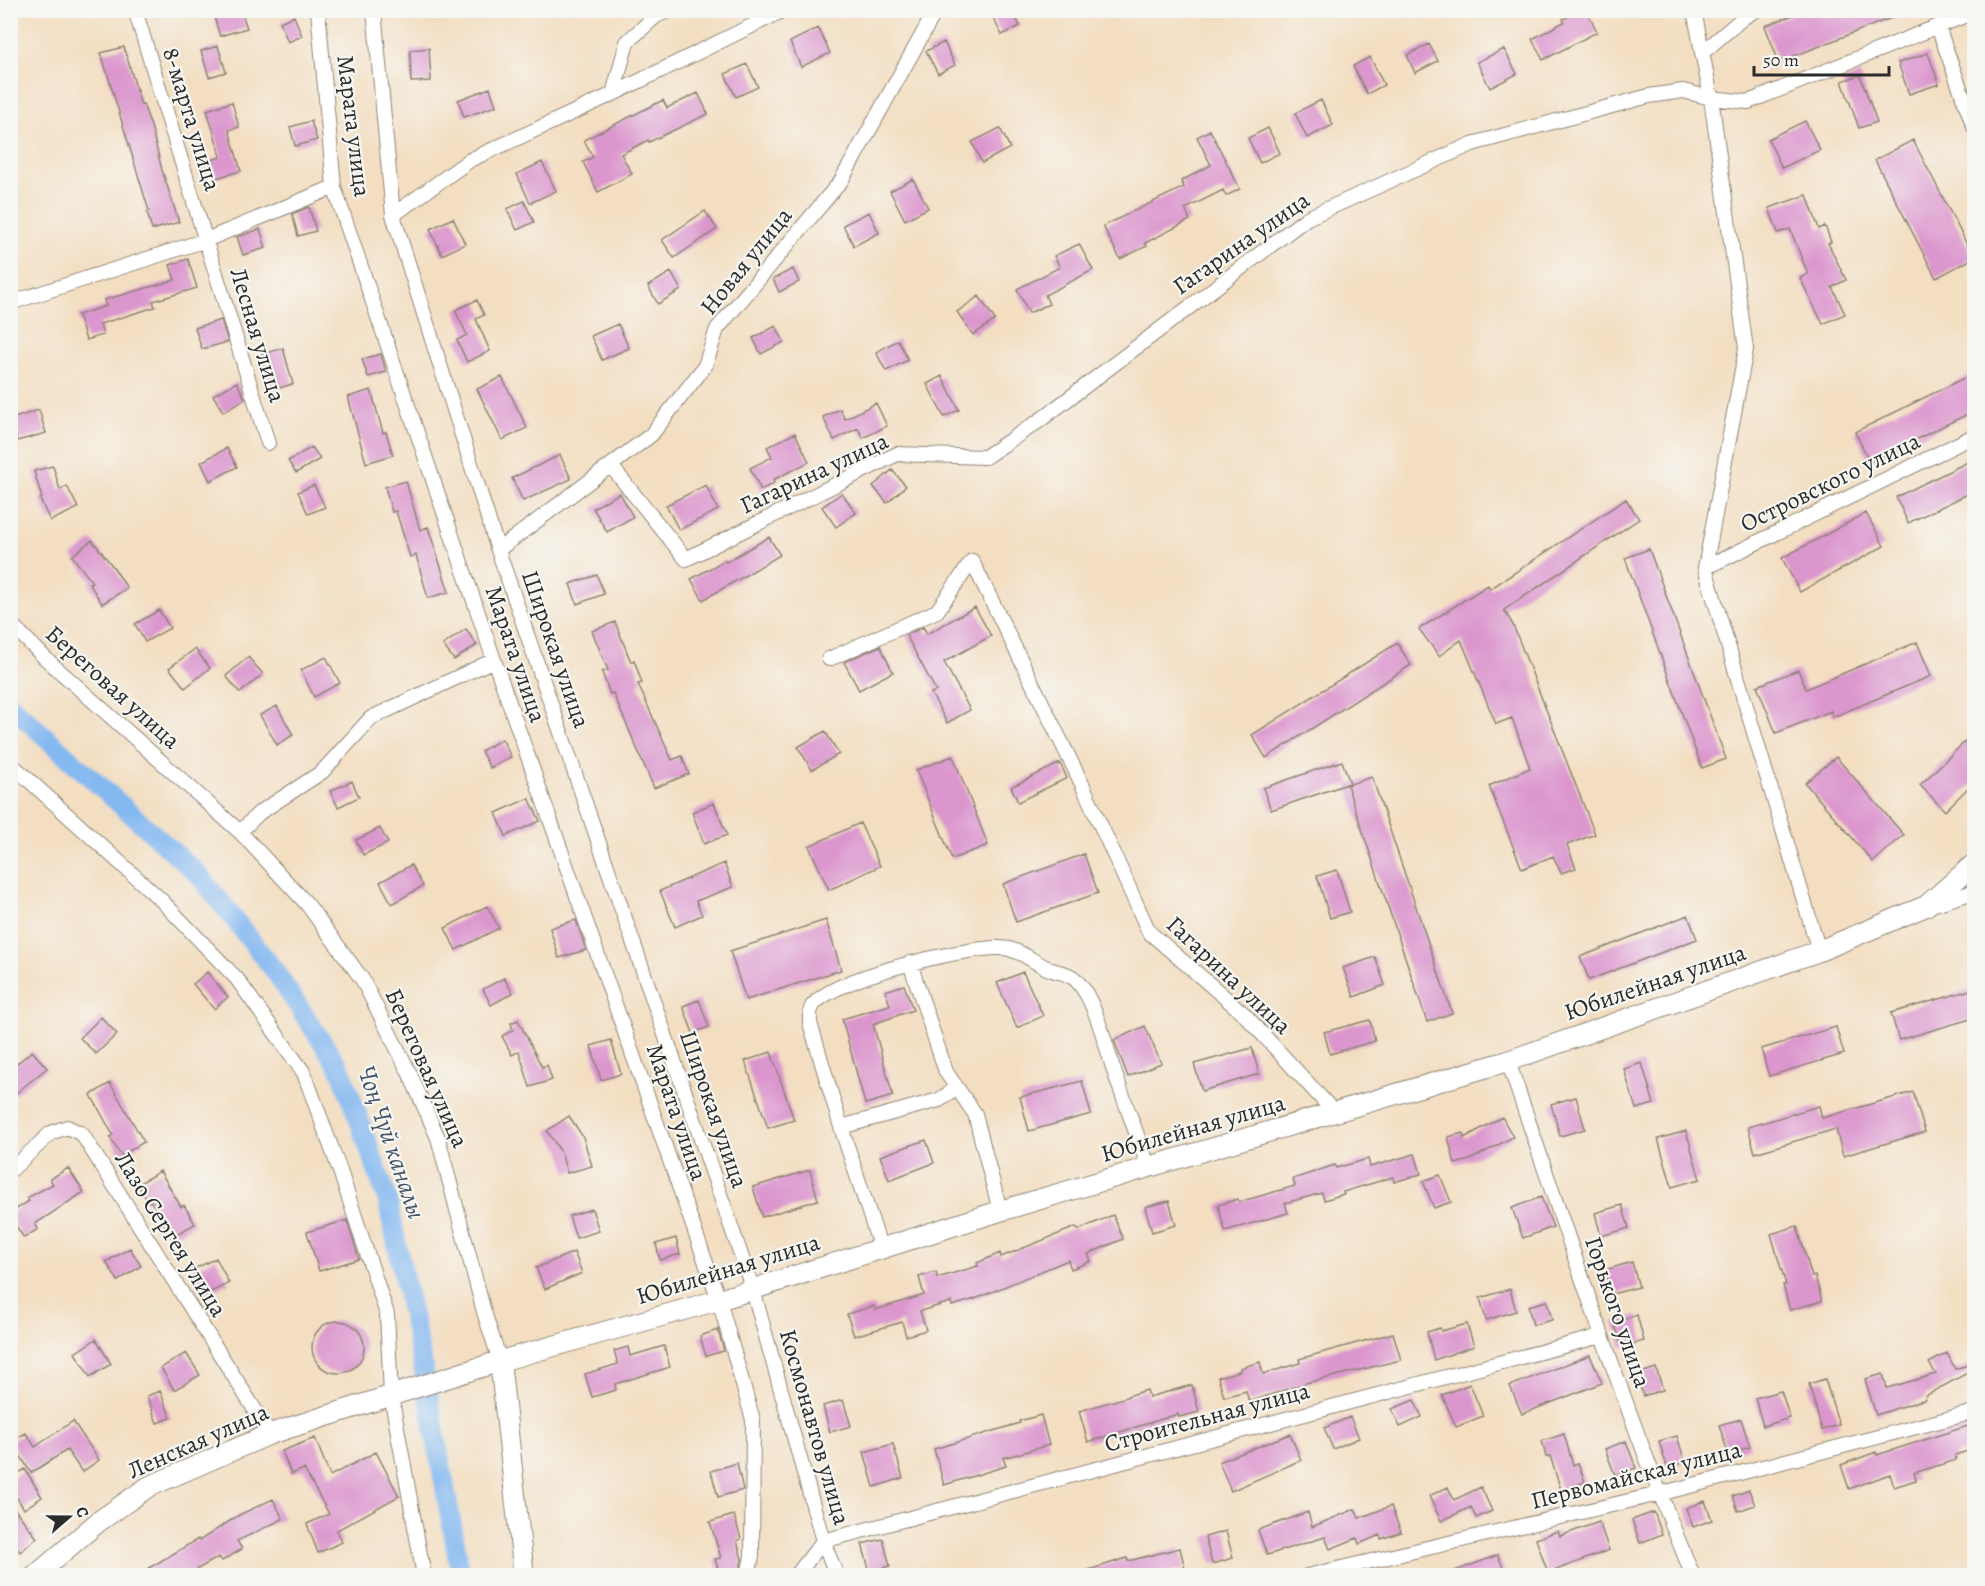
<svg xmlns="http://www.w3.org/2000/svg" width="1985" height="1586" viewBox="0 0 1985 1586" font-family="Alegreya,serif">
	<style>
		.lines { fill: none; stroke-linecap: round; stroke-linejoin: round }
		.canal { stroke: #83b8f1; stroke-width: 20 }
		.building { fill: #db96ce }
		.street-casing { stroke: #8f8476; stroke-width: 16 }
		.secondary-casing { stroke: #8f8476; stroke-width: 22 }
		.street { stroke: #fff; stroke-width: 14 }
		.secondary { stroke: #fff; stroke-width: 20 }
		.labels { text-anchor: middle; stroke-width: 4.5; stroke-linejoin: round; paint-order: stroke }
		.street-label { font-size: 24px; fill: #2b2b2b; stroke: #f6f6f2 }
		.water-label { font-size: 26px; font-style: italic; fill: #455566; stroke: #f6f6f2 }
	</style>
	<rect width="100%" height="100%" fill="#f6f6f2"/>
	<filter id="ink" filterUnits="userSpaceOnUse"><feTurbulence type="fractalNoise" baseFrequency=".0167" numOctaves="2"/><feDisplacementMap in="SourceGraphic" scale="12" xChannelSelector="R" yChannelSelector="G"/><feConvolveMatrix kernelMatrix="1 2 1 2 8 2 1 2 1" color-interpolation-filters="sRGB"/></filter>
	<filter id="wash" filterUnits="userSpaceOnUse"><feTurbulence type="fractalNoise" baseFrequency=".008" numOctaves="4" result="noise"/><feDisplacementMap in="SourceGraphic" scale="24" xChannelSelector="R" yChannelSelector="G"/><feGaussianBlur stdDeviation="1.35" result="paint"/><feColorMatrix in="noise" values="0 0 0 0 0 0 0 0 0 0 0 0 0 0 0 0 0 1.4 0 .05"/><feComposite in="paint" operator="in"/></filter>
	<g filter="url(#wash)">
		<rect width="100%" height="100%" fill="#f3dec1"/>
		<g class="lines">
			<path class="canal" d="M10 705 200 876 274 970 341 1070 387 1198 424 1372 461 1576"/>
		</g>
		<g id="blocks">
			<path class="building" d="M212 10H241L247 28 220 36Z
				M989 10H1012L1020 26 1002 35Z
				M1580 10H1587L1597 32 1543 60 1532 39 1564 22 1563 19Z
				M1806 10H1908L1909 11 1779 62 1765 26Z
				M294 16 302 36 288 42 280 22Z
				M818 28 830 53 801 67 790 42Z
				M944 42 955 65 938 74 926 51Z
				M1429 44 1438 61 1415 73 1407 55Z
				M218 46 226 72 209 77 201 51Z
				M124 47 141 105 143 104 151 126 162 170 179 222 152 230 147 212 149 211 101 53Z
				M429 48 431 81 411 82 410 50Z
				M1504 49 1517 74 1490 88 1477 62Z
				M1928 53 1939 84 1909 94 1898 63Z
				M1370 57 1384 85 1367 94 1353 66Z
				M747 64 758 87 736 97 725 74Z
				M1860 75 1877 122 1859 128 1842 81Z
				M490 88 496 106 464 117 458 100Z
				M698 93 708 114 649 142 648 140 621 154 632 174 598 192 583 162 593 157 584 140 663 100 667 108Z
				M1321 100 1333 125 1307 138 1295 113Z
				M232 102 239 127 229 130 241 171 216 178 211 160 221 157 207 110Z
				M311 121 317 140 295 146 290 127Z
				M1805 121 1820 150 1782 168 1768 139Z
				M1000 128 1010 148 982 163 972 142Z
				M1268 128 1280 153 1260 163 1248 138Z
				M1210 130 1240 189 1226 196 1223 190 1185 209 1190 220 1145 243 1147 246 1120 259 1103 226 1184 187 1181 181 1211 165 1197 137Z
				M1913 140 1974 258 1936 278 1875 160Z
				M542 162 556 191 530 203 517 174Z
				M913 179 928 208 905 220 890 191Z
				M1807 195 1819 229 1825 226 1831 242 1828 243 1846 280 1832 287 1845 314 1823 324 1800 278 1808 274 1790 229 1778 233 1769 208Z
				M524 201 534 222 517 230 507 209Z
				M309 207 316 231 298 236 292 214Z
				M705 211 717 229 674 258 662 240Z
				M869 212 879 233 854 246 843 225Z
				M453 218 465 244 442 255 430 229Z
				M260 229 266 248 243 255 237 237Z
				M1079 244 1093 270 1045 295 1049 304 1029 313 1017 289 1060 267 1054 256Z
				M188 259 197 288 153 301 155 307 100 324 103 335 86 340 78 315 106 306 104 300 175 280 170 265Z
				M793 269 799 282 779 292 773 279Z
				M671 272 681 290 658 304 648 286Z
				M979 296 995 320 973 335 957 312Z
				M477 300 484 315 476 319 490 351 467 362 457 340 467 335 455 310Z
				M221 320 228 342 202 349 195 328Z
				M618 324 629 348 602 360 591 336Z
				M776 326 784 342 761 354 753 338Z
				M898 340 908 360 886 371 876 352Z
				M283 348 293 384 268 391 257 356Z
				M381 354 386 372 368 377 362 359Z
				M1974 373V411L1870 462 1855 432Z
				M942 376 959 410 944 417 927 384Z
				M502 377 527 428 502 440 477 389Z
				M237 382 245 399 223 412 213 395Z
				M371 390 383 433 386 432 393 455 366 463 348 397Z
				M876 403 887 426 863 438 858 428 834 440 823 417 840 409 845 419Z
				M39 410 46 433 17 441 11 419Z
				M795 433 809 462 773 480 774 483 761 490 750 468 772 457 767 447Z
				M312 447 320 459 296 473 288 461Z
				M227 448 237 467 210 481 201 462Z
				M560 455 571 479 523 501 512 478Z
				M1974 459V491L1908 523 1896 497Z
				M53 466 60 490 67 486 78 508 50 521 40 499 42 498 34 471Z
				M892 470 906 486 887 503 873 486Z
				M406 481 420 530 428 527 449 592 428 598 416 555 410 557 396 511 392 512 385 487Z
				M314 485 325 507 308 514 298 492Z
				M706 485 718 510 679 530 666 505Z
				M620 493 633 517 607 532 593 508Z
				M842 493 856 513 836 527 822 507Z
				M1626 499 1639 519 1504 610 1513 625 1595 834 1567 845 1576 868 1561 873 1553 856 1522 869 1489 786 1530 768 1512 718 1496 724 1461 640 1439 656 1419 629 1488 585 1490 589Z
				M1866 513 1884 546 1800 592 1782 558Z
				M769 537 780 555 703 600 691 579 725 560 726 562Z
				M92 540 114 568 127 588 102 604 89 583 92 582 72 556Z
				M1649 549 1726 759 1702 768 1625 558Z
				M597 575 604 594 577 604 570 584Z
				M975 607 991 636 944 662 970 710 947 723 931 693 936 691 906 635 923 627 927 634Z
				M159 610 170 628 145 642 135 624Z
				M615 622 631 662 634 660 642 683 638 684 672 760 682 756 689 774 654 788 613 693 610 694 602 672 608 670 592 631Z
				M466 629 477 645 454 660 443 645Z
				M1917 642 1931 676 1833 717 1831 711 1776 733 1757 686 1798 670 1806 689Z
				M1397 643 1411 665 1266 758 1252 735Z
				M880 646 893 672 859 690 844 662Z
				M195 649 210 668 185 688 169 668Z
				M248 657 263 674 240 693 226 676Z
				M326 657 340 683 314 697 301 670Z
				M277 706 293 735 277 745 260 715Z
				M825 731 839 754 812 770 798 747Z
				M1974 733V782L1945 811 1920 785Z
				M502 739 511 757 490 768 481 751Z
				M953 756 988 845 952 859 916 770Z
				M1836 757 1904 835 1873 862 1805 783Z
				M1342 761 1350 783 1271 810 1263 788Z
				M1060 763 1067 778 1018 802 1011 787Z
				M1372 777 1452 1013 1427 1022 1347 785Z
				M352 781 359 797 338 807 330 791Z
				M529 798 540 821 506 836 496 813Z
				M714 803 727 835 704 844 692 812Z
				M860 823 880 866 829 890 809 846Z
				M380 828 388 843 363 855 356 840Z
				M1084 854 1098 893 1016 922 1003 884Z
				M724 863 733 887 696 901 702 915 675 927 660 891Z
				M411 865 423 886 392 904 380 882Z
				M1337 870 1350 912 1330 918 1317 876Z
				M487 906 499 928 456 950 445 928Z
				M1688 915 1697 939 1589 980 1580 957Z
				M576 920 586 950 559 958 550 928Z
				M826 920 841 970 746 1000 730 951Z
				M1375 957 1385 985 1354 997 1343 968Z
				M207 972 228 997 214 1009 193 984Z
				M1023 972 1043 1016 1017 1028 997 983Z
				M504 978 513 993 491 1005 483 989Z
				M904 985 913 1010 873 1024 893 1096 865 1104 842 1019 890 1005 885 991Z
				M1974 989V1018L1899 1040 1891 1013Z
				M699 1000 709 1027 693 1033 683 1006Z
				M101 1017 117 1034 96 1054 80 1038Z
				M518 1020 542 1067 547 1065 552 1080 530 1087 519 1051 512 1055 502 1036 513 1030 511 1023Z
				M1370 1020 1375 1041 1330 1054 1324 1032Z
				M1145 1026 1161 1063 1128 1077 1114 1040Z
				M1836 1027 1844 1054 1769 1076 1761 1049Z
				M611 1040 621 1074 601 1080 591 1046Z
				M1252 1048 1259 1074 1202 1091 1194 1064Z
				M32 1051 47 1068 10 1098V1069Z
				M771 1052 794 1120 768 1128 745 1061Z
				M1642 1063 1654 1104 1636 1109 1624 1069Z
				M1082 1081 1091 1114 1029 1131 1020 1097Z
				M110 1083 144 1142 121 1156 110 1137 113 1135 91 1095Z
				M1913 1092 1925 1132 1843 1156 1836 1129 1755 1153 1748 1127 1819 1106 1822 1118Z
				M1576 1097 1585 1129 1560 1136 1551 1104Z
				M569 1116 583 1137 592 1166 567 1173 561 1152 547 1131Z
				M1502 1117 1513 1137 1470 1160 1455 1164 1448 1137 1463 1133 1464 1138Z
				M1686 1131 1700 1179 1672 1187 1658 1139Z
				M926 1140 934 1163 889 1180 880 1156Z
				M1415 1154 1421 1174 1394 1182 1393 1177 1343 1192 1344 1194 1324 1200 1322 1193 1285 1203 1288 1213 1225 1231 1218 1205 1238 1199 1239 1202 1295 1186 1293 1179 1335 1165 1336 1168 1368 1159 1370 1167Z
				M68 1168 84 1192 35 1224 38 1229 24 1238 10 1217V1213L29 1201 27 1198 53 1184 50 1179Z
				M810 1170 818 1200 762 1217 753 1187Z
				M160 1171 181 1207 184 1205 195 1224 171 1237 151 1201 148 1202 138 1184Z
				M1440 1175 1451 1202 1434 1208 1423 1181Z
				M1541 1197 1553 1227 1523 1238 1512 1208Z
				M1169 1201 1176 1225 1152 1232 1145 1207Z
				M1622 1205 1629 1228 1601 1236 1595 1213Z
				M592 1209 599 1231 576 1238 569 1216Z
				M1113 1215 1123 1239 1088 1254 1091 1261 1071 1269 1068 1260 975 1299 952 1306 951 1302 920 1311 926 1330 906 1336 902 1322 854 1336 847 1314 874 1306 875 1310 924 1295 919 1277 936 1272 937 1278 978 1266 977 1263 1000 1253 1001 1257 1076 1227 1078 1230Z
				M347 1220 359 1259 319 1271 307 1232Z
				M1797 1226 1812 1277 1815 1276 1822 1301 1790 1310 1783 1285H1786L1771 1234Z
				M676 1238 680 1254 660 1260 656 1244Z
				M130 1248 141 1266 118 1281 106 1262Z
				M574 1252 582 1273 545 1289 536 1268Z
				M216 1258 229 1283 205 1295 192 1270Z
				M1632 1262 1639 1287 1612 1294 1605 1270Z
				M1510 1289 1516 1311 1486 1320 1480 1298Z
				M1547 1301 1552 1320 1533 1325 1528 1306Z
				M1637 1315 1644 1341 1622 1347 1614 1322Z
				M312 1347a26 26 0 1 1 52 0a26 26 0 1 1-52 0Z
				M1467 1324 1474 1346 1434 1360 1427 1332 1440 1328 1441 1331Z
				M718 1330 724 1351 706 1356 700 1336Z
				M1393 1333 1401 1360 1306 1383 1249 1402 1246 1391 1224 1397 1218 1377 1240 1371V1368L1260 1362 1263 1374 1300 1363 1299 1359Z
				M96 1339 111 1364 90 1377 75 1353Z
				M664 1346 670 1367 615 1384 616 1390 592 1397 585 1374 618 1364 614 1351 628 1347 630 1356Z
				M186 1353 200 1375 174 1390 161 1368Z
				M1947 1353 1955 1369 1971 1364 1973 1370 1925 1396 1926 1399 1876 1415 1865 1379 1883 1374 1887 1388 1936 1374 1929 1363Z
				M1590 1355 1602 1383 1522 1414 1510 1386Z
				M1656 1368 1663 1390 1643 1396 1637 1374Z
				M1825 1379 1839 1425 1822 1430 1809 1384Z
				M1470 1384 1483 1416 1456 1427 1442 1395Z
				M1192 1385 1199 1412 1179 1417 1178 1414 1088 1442 1079 1411 1127 1397V1396L1147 1390 1149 1397Z
				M160 1391 171 1418 157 1423 147 1396Z
				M1781 1391 1790 1418 1763 1426 1755 1398Z
				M843 1400 851 1426 830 1432 823 1406Z
				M1414 1400 1422 1417 1400 1427 1392 1409Z
				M1041 1415 1049 1445 1003 1458 1006 1466 944 1485 934 1449 1020 1423 1019 1421Z
				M1350 1417 1359 1438 1333 1449 1324 1428Z
				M1741 1419 1750 1447 1728 1453 1719 1425Z
				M73 1421 99 1460 82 1472 67 1450 31 1473 11 1441 26 1433 35 1447Z
				M1974 1424V1449L1955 1455 1956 1460 1914 1473 1916 1480 1894 1487 1890 1474 1849 1489 1841 1465 1876 1452 1877 1455Z
				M1290 1434 1301 1460 1231 1491 1219 1462Z
				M1564 1434 1573 1465 1578 1463 1585 1482 1561 1490 1550 1456 1546 1457 1542 1441Z
				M1677 1436 1685 1462 1667 1467 1659 1441Z
				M315 1438 330 1476 376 1452 399 1496 337 1530 342 1542 318 1553 307 1524 329 1514 304 1469 291 1474 282 1451Z
				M1626 1441 1636 1468 1615 1475 1605 1449Z
				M893 1444 903 1478 874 1487 864 1452Z
				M737 1463 743 1490 718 1497 711 1471Z
				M25 1469 42 1497 24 1509 10 1487V1479Z
				M1448 1487 1454 1500 1481 1487 1492 1511 1476 1518 1471 1507 1441 1521 1429 1496Z
				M1749 1490 1755 1505 1738 1511 1733 1496Z
				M273 1499 283 1519 237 1541 242 1549 222 1561 219 1557 187 1575H137L198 1539 199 1541 239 1515Z
				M1705 1501 1712 1520 1693 1527 1686 1508Z
				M10 1503 37 1538 20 1552 10 1539Z
				M1391 1506 1401 1532 1381 1539 1380 1535 1359 1544 1357 1538 1330 1549 1325 1537 1267 1555 1258 1530 1308 1512 1312 1527 1355 1509 1359 1518Z
				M1654 1512 1662 1534 1640 1543 1632 1520Z
				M734 1515 741 1539 737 1541 742 1559 739 1575H720L715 1559 721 1558 710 1522Z
				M1599 1522 1609 1550 1548 1573 1536 1539 1558 1531 1560 1536Z
				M1226 1531 1233 1558 1212 1564 1205 1537Z
				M883 1539 890 1566 870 1572 862 1544Z
				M1180 1548 1185 1569 1159 1575H1082V1572L1127 1558 1128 1561Z
				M1498 1555 1506 1575H1448L1447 1574Z"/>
		</g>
	</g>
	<g filter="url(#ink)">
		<use href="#blocks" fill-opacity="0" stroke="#8f8476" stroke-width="1.5"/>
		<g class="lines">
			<defs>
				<path id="street" d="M135 10 268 443
					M318 10 334 187 494 660 719 1300 753 1420 752 1556 748 1576
					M374 10 393 215 498 550 753 1290 823 1541 837 1576
					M1694 10 1711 98 1746 349 1705 568 1819 951
					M1938 27 1974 127
					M1702 53 1744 17 1756 10
					M613 94 784 10
					M393 215 470 160 613 94 627 42 656 16 670 10
					M10 303 206 240 334 187
					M611 466 686 559 897 454 985 457 1039 421 1307 218 1472 144 1649 96 1683 91 1711 98 1748 102 1974 12
					M498 550 651 435 705 366 717 329 841 181 936 10
					M1705 568 1974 436
					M10 623 45 658 240 832 259 813 322 772 371 718 494 660
					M829 659 937 611 972 561 1082 784 1149 932 1244 1014 1335 1113
					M10 763 161 900 237 979 304 1073 340 1171 387 1314 391 1395 424 1576
					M240 832 307 904 362 979 409 1072 438 1138 484 1312 500 1361
					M1931 905 1974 892
					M910 963 946 1072 975 1114 1000 1211
					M1508 1061C1567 1233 1623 1407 1693 1576
					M841 1127 939 1100 956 1089
					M10 1171 51 1133 67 1127 82 1134 270 1434
					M881 1249 841 1127 810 1023C810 1016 809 1011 813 1005 835 977 962 948 998 948 1002 948 1008 948 1012 950 1026 954 1038 965 1052 970 1061 973 1070 973 1077 981 1096 1001 1107 1051 1116 1077 1127 1108 1138 1138 1149 1168
					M796 1576 823 1541 1601 1336
					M1307 1576 1659 1494 1974 1412"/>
				<path id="secondary" d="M500 1361 524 1576
					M35 1576 98 1522 148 1487 270 1434 500 1361 719 1300 1000 1211 1508 1061 1819 951 1926 906 1974 864"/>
			</defs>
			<use href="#street" class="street-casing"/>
			<use href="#secondary" class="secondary-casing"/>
			<use href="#street" class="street"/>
			<use href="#secondary" class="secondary"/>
		</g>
	</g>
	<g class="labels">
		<g class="street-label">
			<text transform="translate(192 119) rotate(73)" y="8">8-марта улица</text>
			<text transform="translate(354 126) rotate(83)" y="8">Марата улица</text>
			<text transform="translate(1241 243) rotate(-35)" y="8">Гагарина улица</text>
			<text transform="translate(746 261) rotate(-51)" y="8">Новая улица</text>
			<text transform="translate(258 335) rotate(73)" y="8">Лесная улица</text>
			<text transform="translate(814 473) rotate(-25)" y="8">Гагарина улица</text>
			<text transform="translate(1830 482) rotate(-26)" y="8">Островского улица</text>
			<text transform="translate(556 649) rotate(71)" y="8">Широкая улица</text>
			<text transform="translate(516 654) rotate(71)" y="8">Марата улица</text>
			<text transform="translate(113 687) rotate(42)" y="8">Береговая улица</text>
			<text transform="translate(1229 975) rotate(43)" y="8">Гагарина улица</text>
			<text transform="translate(1655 982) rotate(-19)" y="8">Юбилейная улица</text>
			<text transform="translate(427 1068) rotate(66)" y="8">Береговая улица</text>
			<text transform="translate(714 1109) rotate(71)" y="8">Широкая улица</text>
			<text transform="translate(677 1112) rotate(71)" y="8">Марата улица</text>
			<text transform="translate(1193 1128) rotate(-16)" y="8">Юбилейная улица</text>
			<text transform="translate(171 1234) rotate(58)" y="8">Лазо Сергея улица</text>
			<text transform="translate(728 1269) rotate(-17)" y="8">Юбилейная улица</text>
			<text transform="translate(1618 1312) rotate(71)" y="8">Горького улица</text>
			<text transform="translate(1207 1417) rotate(-15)" y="8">Строительная улица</text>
			<text transform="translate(815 1427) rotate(74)" y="8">Космонавтов улица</text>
			<text transform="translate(198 1441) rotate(-24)" y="8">Ленская улица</text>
			<text transform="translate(1636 1475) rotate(-14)" y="8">Первомайская улица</text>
		</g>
		<g class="water-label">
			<text transform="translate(392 1142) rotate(71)" y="9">Чоң Чүй каналы</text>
		</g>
	</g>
	<rect width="1985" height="1586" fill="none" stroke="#f6f6f2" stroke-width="36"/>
	<g transform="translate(69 1517) rotate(70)" stroke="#f6f6f2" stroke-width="4.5" paint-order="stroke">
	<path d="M0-4.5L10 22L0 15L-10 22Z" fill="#2b2b2b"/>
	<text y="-9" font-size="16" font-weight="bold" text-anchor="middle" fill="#2b2b2b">С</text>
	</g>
	<path d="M1754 66v9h135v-9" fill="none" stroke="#2b2b2b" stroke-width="3"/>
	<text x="1763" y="66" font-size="18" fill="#2b2b2b" stroke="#f6f6f2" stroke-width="4.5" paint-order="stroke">50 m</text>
</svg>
